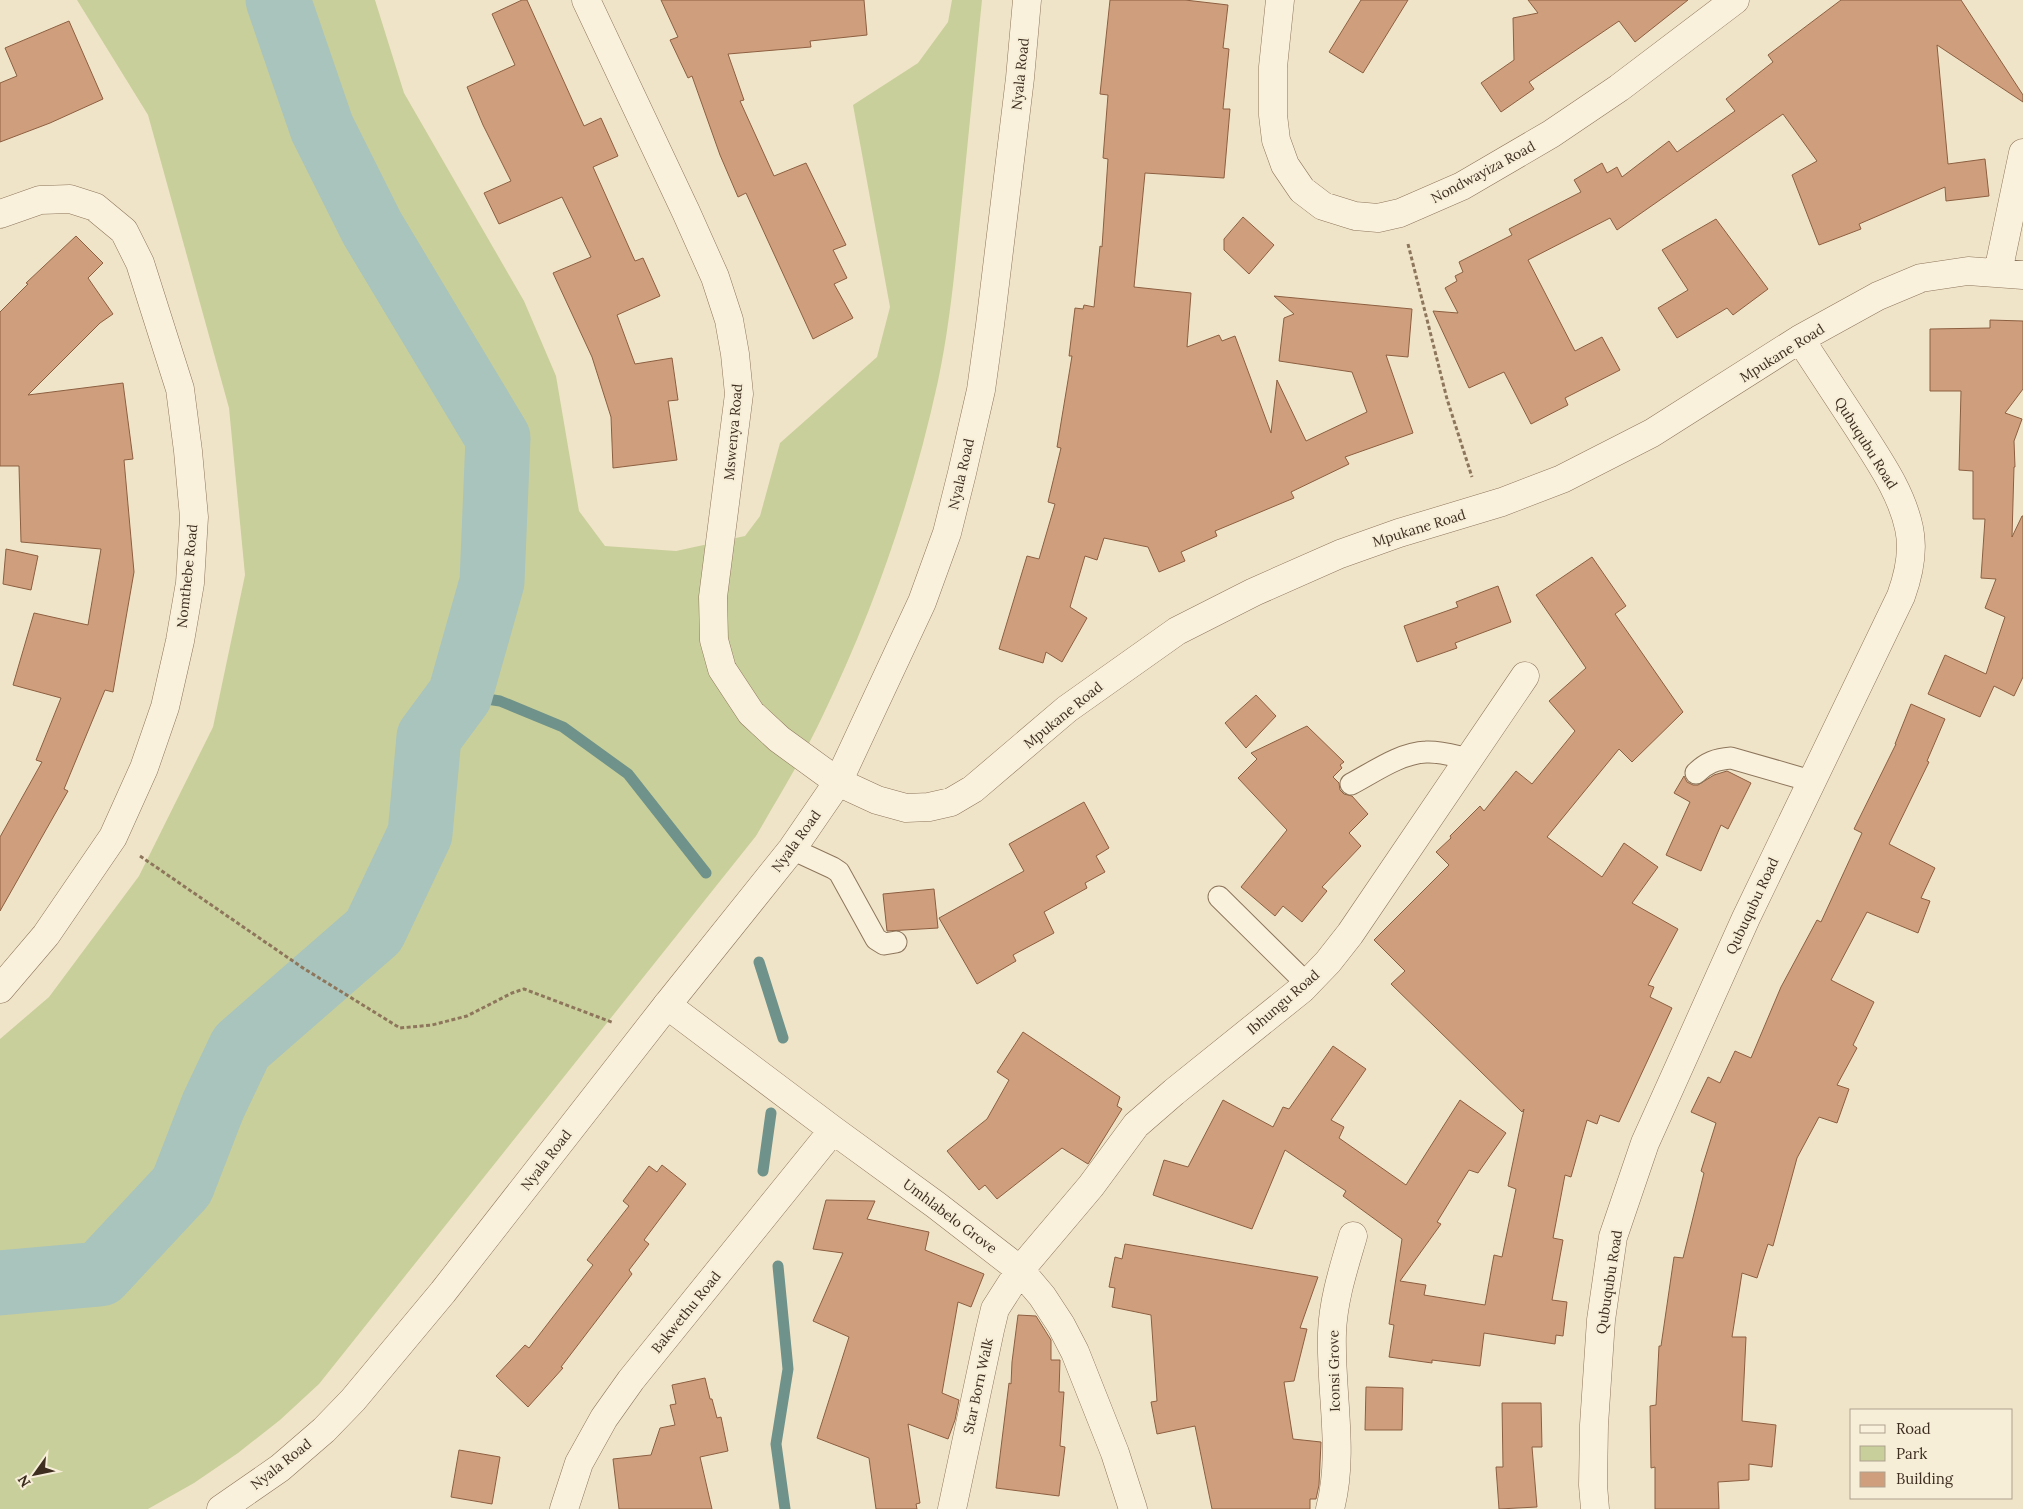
<svg xmlns="http://www.w3.org/2000/svg" width="2023" height="1509" viewBox="0 0 2023 1509" font-family="Lora,serif">
	<style>
		.green { fill: #c9cf9b }
		.lines { fill: none; stroke-linecap: round; stroke-linejoin: round }
		.stream { stroke: #6f938a; stroke-width: 11 }
		.river { stroke: #a9c4bc; stroke-width: 65 }
		.building { fill: #cf9f7d; stroke: #8d5f41 }
		.service-casing { stroke: #8d765c; stroke-width: 23 }
		.minor-casing { stroke: #8d765c; stroke-width: 29 }
		.tertiary-casing { stroke: #8d765c; stroke-width: 29 }
		.path { stroke: #8d765c; stroke-width: 3; stroke-dasharray: 4 2.5; stroke-linecap: butt }
		.service { stroke: #faf1dc; stroke-width: 21 }
		.minor { stroke: #faf1dc; stroke-width: 28 }
		.tertiary { stroke: #faf1dc; stroke-width: 28 }
		.labels { text-anchor: middle; stroke-width: 4; stroke-linejoin: round; paint-order: stroke }
		.street-label { font-size: 14px; fill: #3d2e20; stroke: #f7eed8 }
	</style>
	<rect width="100%" height="100%" fill="#f0e4c8"/>
	<path class="green" d="M77 0H375L404 93 524 301 556 376 579 511 605 546 676 551 745 536 760 516 780 443 877 357 890 307 853 105 918 63 948 22 952 0H982C975 70 968 140 961 210 955 267 950 325 938 381 913 496 875 607 824 713 804 756 779 796 756 836L319 1384 280 1420 238 1453 194 1483 148 1509H0V1039L49 997 139 876 213 727 245 575 229 408 148 115Z"/>
	<g class="lines">
		<path class="stream" d="M460 695 500 701 563 727 628 774 706 873
			M759 962 783 1038
			M763 1171 771 1113
			M778 1266 788 1369 776 1444 785 1509"/>
		<path class="river" d="M0 1283 100 1274 182 1186 213 1106 241 1047 374 931 420 834 429 737 460 695 492 582 498 438 372 228 322 128 278 0"/>
	</g>
	<path class="building" d="M522 0H527L584 126 601 118 618 156 593 167 635 261 643 258 660 296 617 315 635 364 672 358 678 400 668 401 677 460 613 468 611 417 592 357 553 273 591 257 562 197 499 224 484 193 511 181 483 125 467 87 515 65 492 14Z
		M661 0H864L867 35 810 41 811 47 728 54 744 100 740 101 774 176 806 163 846 245 833 250 847 278 834 284 853 318 813 339 746 193 738 197 720 155 692 76 688 78 670 40 678 37Z
		M1110 0H1185L1228 5 1223 48 1229 49 1223 109H1230L1224 178 1145 173 1134 287 1191 293 1187 347 1219 335 1222 341 1235 336 1271 433 1277 380 1306 441 1367 412 1352 372 1279 361 1284 318 1294 314 1274 296 1412 309 1408 357 1386 355 1413 433 1345 457 1349 464 1291 492 1294 498 1215 531 1217 536 1181 552 1185 561 1159 572 1148 547 1104 538 1097 560 1085 556 1070 607 1087 618 1062 662 1046 652 1043 663 999 649 1027 556 1039 559 1055 504 1048 502 1061 448 1057 447 1072 356H1069L1075 308 1083 309 1084 305 1094 307 1100 246 1102 247 1108 159 1103 158 1108 95 1100 94Z
		M1361 0H1408L1363 73 1329 52Z
		M1528 0H1688L1635 42 1619 21 1529 82 1534 89 1501 112 1481 83 1514 60 1513 18 1538 13Z
		M1841 0H1961L2023 95V102L1937 45 1948 164 1985 159 1989 196 1946 201 1945 187 1859 224 1861 229 1819 245 1792 175 1817 161 1783 114 1617 230 1610 218 1528 260 1575 351 1602 337 1620 370 1565 398 1568 405 1531 424 1504 372 1469 388 1433 311 1458 313 1445 288 1457 281 1455 276 1463 272 1459 262 1512 235 1509 229 1581 192 1574 180 1602 163 1607 173 1617 167 1622 177 1669 141 1677 152 1735 111 1726 99 1773 62 1768 55Z
		M69 21 103 99 50 123 0 142V83L17 76 5 48Z
		M1243 217 1274 245 1249 274 1224 250V239Z
		M1716 219 1768 289 1733 315 1727 308 1677 338 1658 308 1688 290 1662 250Z
		M76 236 103 263 88 278 113 314 100 323 28 395 123 383 133 459 124 460 134 572 113 692 105 690 64 789 68 791 0 911V837L42 762 36 760 61 698 13 685 34 613 88 625 101 549 21 542 19 466H0V312L28 284 26 283Z
		M1990 320 2023 321V389L2005 413 2022 419 2014 441 2015 467H2014L2012 537 2022 516H2023V677L2014 696 1994 686 1980 717 1928 694 1945 655 1986 674 2005 617 1985 608 1996 579 1981 578 1985 519H1973V471L1959 470 1961 391H1930V329L1990 328Z
		M6 549 38 556 31 590 3 584Z
		M1592 557 1626 606 1615 614 1683 712 1632 762 1619 749 1547 837 1602 877 1624 843 1658 867 1632 903 1678 929 1648 985 1654 987 1650 997 1672 1008 1619 1122 1600 1115 1597 1124 1587 1120 1571 1177 1565 1175 1553 1238 1563 1240 1552 1300 1567 1302 1563 1336 1556 1335 1555 1344 1484 1333 1480 1366 1432 1360V1363L1389 1357 1394 1325 1389 1324 1402 1239 1343 1196 1346 1191 1285 1150 1252 1229 1153 1195 1164 1160 1188 1167 1223 1100 1273 1127 1283 1107 1289 1109 1333 1046 1366 1069 1331 1120 1344 1127 1339 1138 1406 1185 1460 1100 1506 1133 1478 1173 1469 1170 1437 1222 1441 1224 1400 1281 1426 1285 1424 1295 1485 1305 1494 1255 1502 1257 1516 1189 1508 1186 1524 1109 1522 1112 1391 984 1405 971 1374 940 1449 865 1436 852 1451 838 1450 836 1480 806 1484 811 1516 771 1532 784 1575 731 1549 701 1586 668 1536 595Z
		M1498 586 1511 622 1455 643 1457 648 1417 662 1404 626 1458 607 1456 602Z
		M1256 695 1276 716 1246 748 1225 723Z
		M1911 704 1945 719 1927 761 1929 762 1889 844 1935 868 1921 898 1930 901 1918 933 1867 912 1831 980 1874 1002 1853 1045 1857 1048 1837 1085 1849 1089 1837 1123 1819 1117 1797 1158 1773 1246 1768 1244 1757 1278 1742 1273 1732 1337H1746L1742 1421 1776 1425 1772 1467 1749 1464V1480L1718 1482 1719 1509H1655V1467L1651 1468 1650 1406 1656 1405 1659 1346H1661L1674 1257 1683 1258 1704 1173 1701 1171 1716 1123 1691 1112 1708 1077 1720 1083 1735 1051 1751 1058 1781 987 1817 920 1821 922 1862 833 1854 829 1896 744H1895Z
		M1307 726 1344 762 1340 765 1342 768 1333 777 1339 783 1340 790 1344 794 1352 796 1368 814 1349 833 1361 846 1322 887 1327 891 1302 922 1283 906 1275 916 1241 887 1287 830 1238 778 1257 759 1251 753Z
		M1727 771 1751 783 1728 829 1721 825 1701 871 1666 855 1690 802 1674 793 1684 776 1687 782 1693 785H1698L1714 775Z
		M1084 802 1109 848 1096 856 1105 872 1085 883 1087 888 1044 912 1054 933 1013 955 1016 961 977 984 939 918 1024 871 1009 844Z
		M934 889 938 928 887 931 883 894Z
		M1023 1032 1120 1097 1117 1106 1122 1109 1088 1164 1062 1148 997 1199 985 1185 979 1190 947 1151 987 1119 1009 1080 997 1072Z
		M662 1165 686 1184 644 1240 649 1244 629 1270 632 1274 561 1367 563 1368 528 1407 496 1376 525 1345 529 1348 593 1265 587 1260 629 1206 623 1201 649 1166 657 1172Z
		M826 1200 875 1201 867 1219 929 1232 925 1250 984 1274 971 1307 958 1302 942 1393 959 1400 955 1420 948 1439 908 1424 920 1503 916 1504 917 1509H876L869 1458 817 1438 849 1337 813 1321 843 1253 813 1249Z
		M1125 1244 1318 1277 1300 1328 1307 1329 1294 1381 1284 1382 1293 1439 1321 1442 1319 1485 1316 1499H1310V1509H1212L1195 1426 1157 1434 1151 1402 1157 1401 1151 1315 1112 1307 1115 1288 1109 1287 1115 1257 1122 1259Z
		M1018 1315 1036 1316 1051 1340V1360H1060L1059 1392H1064L1060 1446 1065 1447 1059 1496 996 1488 1009 1383 1011 1384 1012 1362Z
		M705 1378 710 1399H712L717 1418 721 1417 728 1451 700 1457 712 1509H619L613 1459 651 1455 660 1428 675 1425 670 1405 676 1404 672 1385Z
		M1366 1387 1403 1388 1402 1430H1365Z
		M1502 1403H1541L1542 1447H1532L1537 1507 1499 1509 1496 1467H1503Z
		M459 1450 500 1457 492 1504 451 1497Z"/>
	<g class="lines">
		<defs>
			<path id="service" d="M1696 773C1706 763 1716 759 1731 758L1811 781
				M1351 784C1374 772 1400 753 1426 752 1440 751 1455 756 1469 759
				M792 849 833 868 839 872 876 939 884 944 896 942
				M1219 897 1307 984"/>
			<path id="minor" d="M586 0 686 212 715 277 729 320 735 354 739 394 713 597 714 640 722 669 751 713 779 739 838 782 877 800 906 808 929 807 951 802 973 789 1067 709 1177 631 1254 592 1340 554 1399 533 1502 502 1562 479 1652 433 1800 339 1878 296 1921 278 1968 271 2023 275
				M1280 0 1273 67V115L1276 140 1285 165 1302 190 1323 206 1355 216 1378 218 1400 213 1462 186 1551 134 1619 88 1735 0
				M0 214 40 200 70 199 95 207 124 231 140 263 180 389 188 451 194 517 190 583 180 641 165 707 144 768 113 837 46 935 0 989
				M1998 272 2023 153
				M667 1005 833 1130 936 1205 1020 1270 1042 1296 1061 1325 1075 1352 1115 1453 1133 1509
				M564 1509 579 1463 604 1418 631 1380 833 1130
				M952 1509 990 1330 995 1309 1020 1270 1091 1186 1136 1125 1174 1092 1302 989 1328 962 1350 934 1525 676
				M1330 1509C1345 1452 1330 1391 1332 1333 1333 1300 1344 1267 1353 1236
				M1595 1509 1593 1485 1594 1425 1601 1320 1613 1237 1645 1143 1746 918 1901 596C1909 574 1914 551 1909 528 1901 491 1879 461 1859 429 1839 399 1820 369 1800 339"/>
			<path id="tertiary" d="M221 1509 280 1468 324 1430 353 1400 443 1292 667 1005 792 849 838 782 922 602 947 533 962 473 981 390 990 325 1020 78 1027 0"/>
		</defs>
		<use href="#service" class="service-casing"/>
		<use href="#minor" class="minor-casing"/>
		<use href="#tertiary" class="tertiary-casing"/>
		<path class="path" d="M1408 244 1447 399 1472 477
			M140 856 303 968 400 1028 432 1025 467 1016 512 993 524 989 614 1023"/>
		<use href="#service" class="service"/>
		<use href="#minor" class="minor"/>
		<use href="#tertiary" class="tertiary"/>
	</g>
	<g class="labels">
		<g class="street-label">
			<text transform="translate(1020 74) rotate(-84)" y="5">Nyala Road</text>
			<text transform="translate(1483 172) rotate(-28)" y="5">Nondwayiza Road</text>
			<text transform="translate(1782 353) rotate(-32)" y="5">Mpukane Road</text>
			<text transform="translate(733 432) rotate(-85)" y="5">Mswenya Road</text>
			<text transform="translate(1866 443) rotate(58)" y="5">Qubuqubu Road</text>
			<text transform="translate(961 474) rotate(-77)" y="5">Nyala Road</text>
			<text transform="translate(1419 528) rotate(-17)" y="5">Mpukane Road</text>
			<text transform="translate(187 576) rotate(-84)" y="5">Nomthebe Road</text>
			<text transform="translate(1063 715) rotate(-39)" y="5">Mpukane Road</text>
			<text transform="translate(796 841) rotate(-54)" y="5">Nyala Road</text>
			<text transform="translate(1752 906) rotate(-65)" y="5">Qubuqubu Road</text>
			<text transform="translate(1283 1002) rotate(-41)" y="5">Ibhungu Road</text>
			<text transform="translate(546 1160) rotate(-52)" y="5">Nyala Road</text>
			<text transform="translate(950 1216) rotate(37)" y="5">Umhlabelo Grove</text>
			<text transform="translate(1609 1282) rotate(-81)" y="5">Qubuqubu Road</text>
			<text transform="translate(686 1312) rotate(-51)" y="5">Bakwethu Road</text>
			<text transform="translate(1334 1371) rotate(-91)" y="5">Iconsi Grove</text>
			<text transform="translate(978 1386) rotate(-78)" y="5">Star Born Walk</text>
			<text transform="translate(281 1464) rotate(-38)" y="5">Nyala Road</text>
		</g>
	</g>
	<rect x="1850" y="1409" width="162" height="90" fill="#f7eed8" stroke="#ada18e"/>
	<rect x="1860" y="1425" width="25" height="8" fill="#faf1dc" stroke="#ada18e"/>
	<text x="1896" y="1434" font-size="15" fill="#3d2e20">Road</text>
	<rect x="1860" y="1446" width="25" height="15" fill="#c9cf9b" stroke="#ada18e"/>
	<text x="1896" y="1459" font-size="15" fill="#3d2e20">Park</text>
	<rect x="1860" y="1472" width="25" height="15" fill="#cf9f7d" stroke="#ada18e"/>
	<text x="1896" y="1484" font-size="15" fill="#3d2e20">Building</text>
	<g transform="translate(35 1474) rotate(237)" stroke="#f7eed8" stroke-width="4" paint-order="stroke">
	<path d="M0-4L9 19L0 12L-9 19Z" fill="#3d2e20"/>
	<text y="-8" font-size="14" font-weight="bold" text-anchor="middle" fill="#3d2e20">N</text>
	</g>
</svg>
